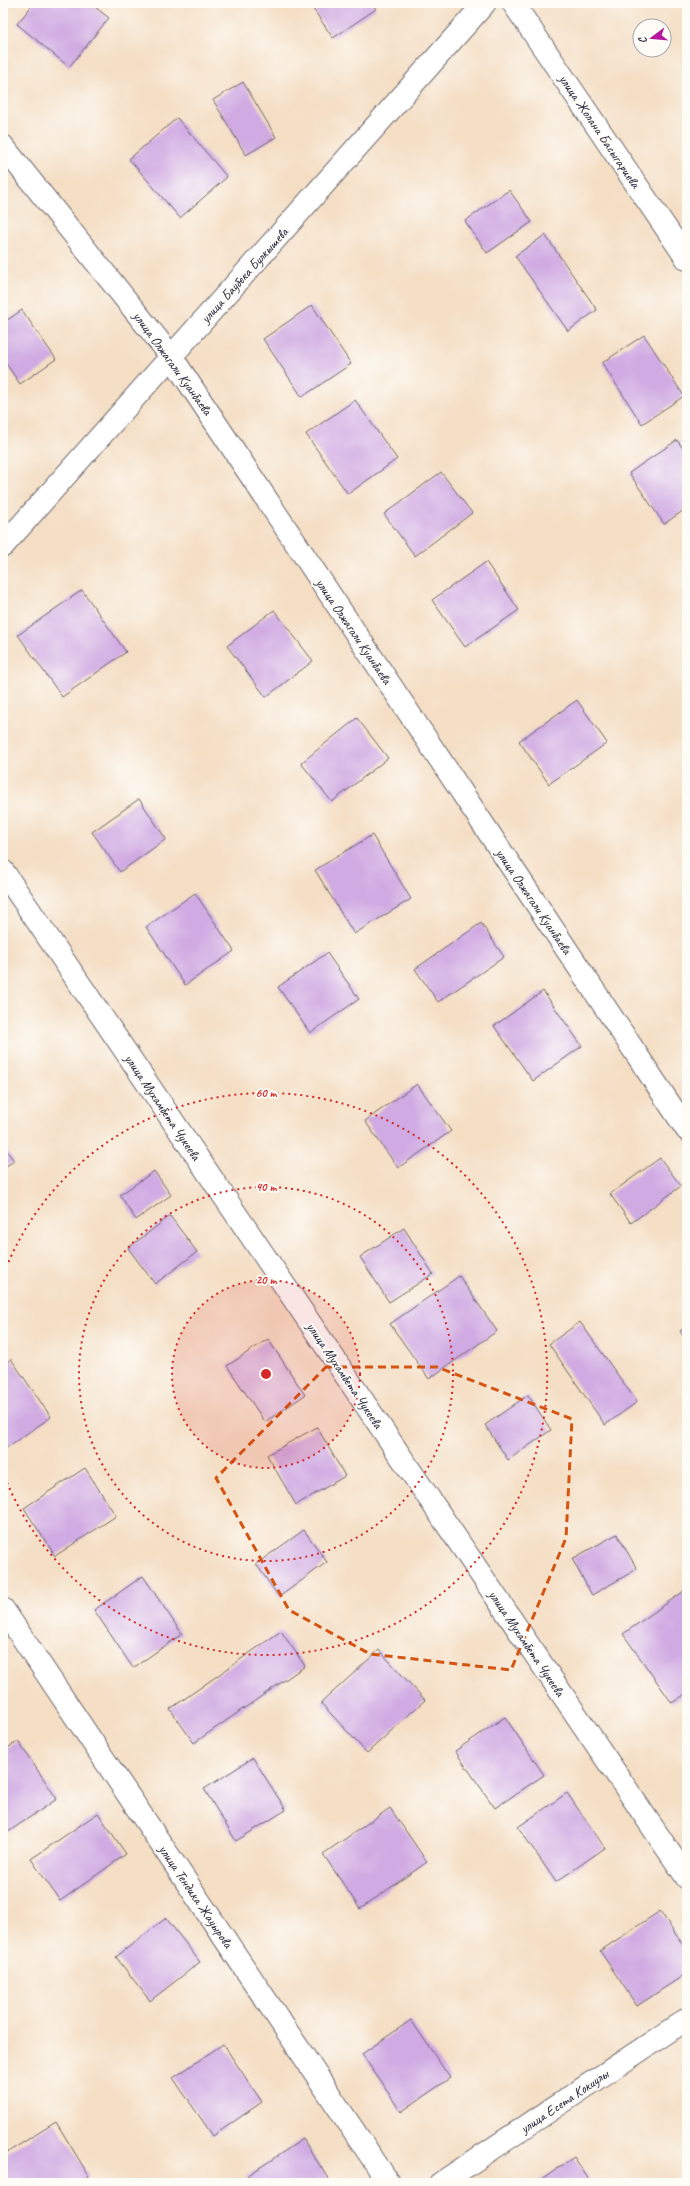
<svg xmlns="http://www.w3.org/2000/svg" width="690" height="2186" viewBox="0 0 690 2186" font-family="Caveat,sans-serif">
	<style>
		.building { fill: #d0abe3 }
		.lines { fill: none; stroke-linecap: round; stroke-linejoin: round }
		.street-casing { stroke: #6c646b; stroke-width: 24 }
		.street { stroke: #fff; stroke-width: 22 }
		.marked { fill: none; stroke: #d45411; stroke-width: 3; stroke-dasharray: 8 5; stroke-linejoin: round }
		.ring { fill: none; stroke: #d62828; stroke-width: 2; stroke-dasharray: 2 4 }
		.labels { text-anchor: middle; stroke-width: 4; stroke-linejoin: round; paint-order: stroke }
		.street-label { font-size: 14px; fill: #22223b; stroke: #fdfcf7 }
		.centre { fill: #d62828; stroke: #fdfcf7; stroke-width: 2 }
		.ring-label { font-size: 12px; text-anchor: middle; font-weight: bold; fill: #d62828; stroke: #fdfcf7; stroke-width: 4; stroke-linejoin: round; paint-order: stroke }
	</style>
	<rect width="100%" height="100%" fill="#fdfcf7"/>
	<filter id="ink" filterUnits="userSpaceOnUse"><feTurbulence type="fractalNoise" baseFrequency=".025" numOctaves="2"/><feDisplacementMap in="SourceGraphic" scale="8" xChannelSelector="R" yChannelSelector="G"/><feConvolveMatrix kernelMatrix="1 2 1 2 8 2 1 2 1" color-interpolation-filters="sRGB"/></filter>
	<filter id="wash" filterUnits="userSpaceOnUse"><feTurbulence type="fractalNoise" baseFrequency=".012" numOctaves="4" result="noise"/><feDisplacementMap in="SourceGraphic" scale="16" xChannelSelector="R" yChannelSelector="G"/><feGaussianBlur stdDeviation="0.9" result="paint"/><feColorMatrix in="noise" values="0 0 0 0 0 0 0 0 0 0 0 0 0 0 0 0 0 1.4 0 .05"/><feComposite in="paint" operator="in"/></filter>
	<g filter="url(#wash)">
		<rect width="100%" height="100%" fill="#f4dec4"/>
		<g id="blocks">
			<path class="building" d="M34 3H90L109 18 69 67 17 24Z
				M309 3H372L376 9 333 38Z
				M243 82 276 137 246 155 213 100Z
				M177 118 227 177 180 218 129 159Z
				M509 190 532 222 487 253 465 221Z
				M545 235 597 310 568 331 515 256Z
				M312 305 351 364 302 397 263 339Z
				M22 310 56 359 20 384 3 359V323Z
				M644 335 684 396 642 424 602 363Z
				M355 400 397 459 348 494 306 434Z
				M677 440 687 454V508L664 524 629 473Z
				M441 472 472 513 415 556 384 514Z
				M486 562 519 610 465 647 432 600Z
				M82 590 126 652 62 697 18 635Z
				M274 610 313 661 266 697 227 646Z
				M577 700 607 743 549 784 519 741Z
				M357 718 388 758 332 802 301 763Z
				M139 799 166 839 120 872 92 832Z
				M372 835 411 899 354 934 315 870Z
				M195 893 234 951 185 985 146 927Z
				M481 923 504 957 438 1002 415 969Z
				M327 953 359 999 310 1033 278 987Z
				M543 991 582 1046 533 1081 494 1026Z
				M417 1084 451 1131 398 1168 365 1121Z
				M3 1145 14 1161 3 1168Z
				M660 1158 681 1186 631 1223 610 1194Z
				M154 1171 171 1195 136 1220 120 1195Z
				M170 1216 197 1252 155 1284 128 1248Z
				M404 1228 433 1274 389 1302 360 1257Z
				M459 1276 497 1331 429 1379 390 1324Z
				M580 1322 637 1402 605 1425 549 1344Z
				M687 1326V1342L680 1331Z
				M268 1339 305 1395 265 1422 227 1366Z
				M11 1359 51 1417 3 1450V1365Z
				M528 1395 551 1430 508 1460 485 1425Z
				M317 1427 345 1476 296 1505 267 1455Z
				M85 1468 116 1516 55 1556 24 1508Z
				M304 1530 327 1562 279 1597 256 1564Z
				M617 1534 637 1569 592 1595 572 1559Z
				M143 1576 182 1634 133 1668 94 1610Z
				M687 1589V1693L672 1703 623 1634Z
				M281 1631 305 1666 194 1743 170 1709Z
				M379 1650 425 1700 367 1753 321 1703Z
				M505 1717 544 1775 495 1808 455 1751Z
				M18 1741 57 1799 8 1832 3 1826V1751Z
				M253 1758 286 1810 236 1841 204 1789Z
				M567 1793 605 1848 556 1882 518 1827Z
				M390 1808 427 1862 360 1909 323 1854Z
				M98 1813 126 1854 60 1901 31 1859Z
				M660 1911 687 1951V1973L637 2006 600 1951Z
				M166 1918 200 1962 150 2001 116 1957Z
				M411 2020 450 2078 401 2112 362 2054Z
				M223 2044 262 2102 213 2136 173 2078Z
				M56 2122 89 2176 78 2183H3V2155Z
				M303 2139 331 2183H252L247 2176Z
				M574 2157 591 2183H537Z"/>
		</g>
	</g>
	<g filter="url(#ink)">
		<use href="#blocks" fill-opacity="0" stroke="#6c646b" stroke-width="1"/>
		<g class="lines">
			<defs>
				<path id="street" d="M513 3 687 259
					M3 146 171 356 687 1130
					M3 546 485 3
					M3 871 687 1878
					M3 1609 389 2183
					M441 2183 687 2019"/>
			</defs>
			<use href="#street" class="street-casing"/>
			<use href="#street" class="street"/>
		</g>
	</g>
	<path class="marked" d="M326 1367H437L572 1419 566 1538 511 1670 370 1654 289 1610 216 1478Z"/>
	<circle cx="266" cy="1374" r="94" fill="#d62828" fill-opacity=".12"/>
	<g class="ring">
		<circle cx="266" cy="1374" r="94"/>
		<circle cx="266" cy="1374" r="187"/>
		<path d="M4 1273A281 281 0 1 1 4 1475"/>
	</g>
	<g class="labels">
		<g class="street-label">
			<text transform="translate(600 131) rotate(56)" y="5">улица Жолана Басыгариева</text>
			<text transform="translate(244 275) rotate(-48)" y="5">улица Баубека Булкышева</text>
			<text transform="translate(173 363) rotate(54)" y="5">улица Олжагали Куанбаева</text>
			<text transform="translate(354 631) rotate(56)" y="5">улица Олжагали Куанбаева</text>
			<text transform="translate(534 901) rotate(56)" y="5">улица Олжагали Куанбаева</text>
			<text transform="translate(163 1107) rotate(56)" y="5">улица Мухамбета Чукеева</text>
			<text transform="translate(345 1375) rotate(56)" y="5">улица Мухамбета Чукеева</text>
			<text transform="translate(527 1643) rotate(56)" y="5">улица Мухамбета Чукеева</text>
			<text transform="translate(196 1896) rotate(56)" y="5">улица Тендика Жауырова</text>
			<text transform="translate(564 2101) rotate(-34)" y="5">улица Есета Кокиулы</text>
		</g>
	</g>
	<circle cx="266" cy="1374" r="6" class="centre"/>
	<g class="ring-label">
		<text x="266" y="1097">60 m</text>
		<text x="266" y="1191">40 m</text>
		<text x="266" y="1284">20 m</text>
	</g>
	<rect width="690" height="2186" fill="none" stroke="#fdfcf7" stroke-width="16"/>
	<g transform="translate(652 38) rotate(254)"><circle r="19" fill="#fdfcf7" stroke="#a5a5ac"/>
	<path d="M0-3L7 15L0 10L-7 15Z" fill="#b5179e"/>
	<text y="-6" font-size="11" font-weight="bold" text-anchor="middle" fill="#22223b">С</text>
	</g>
</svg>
